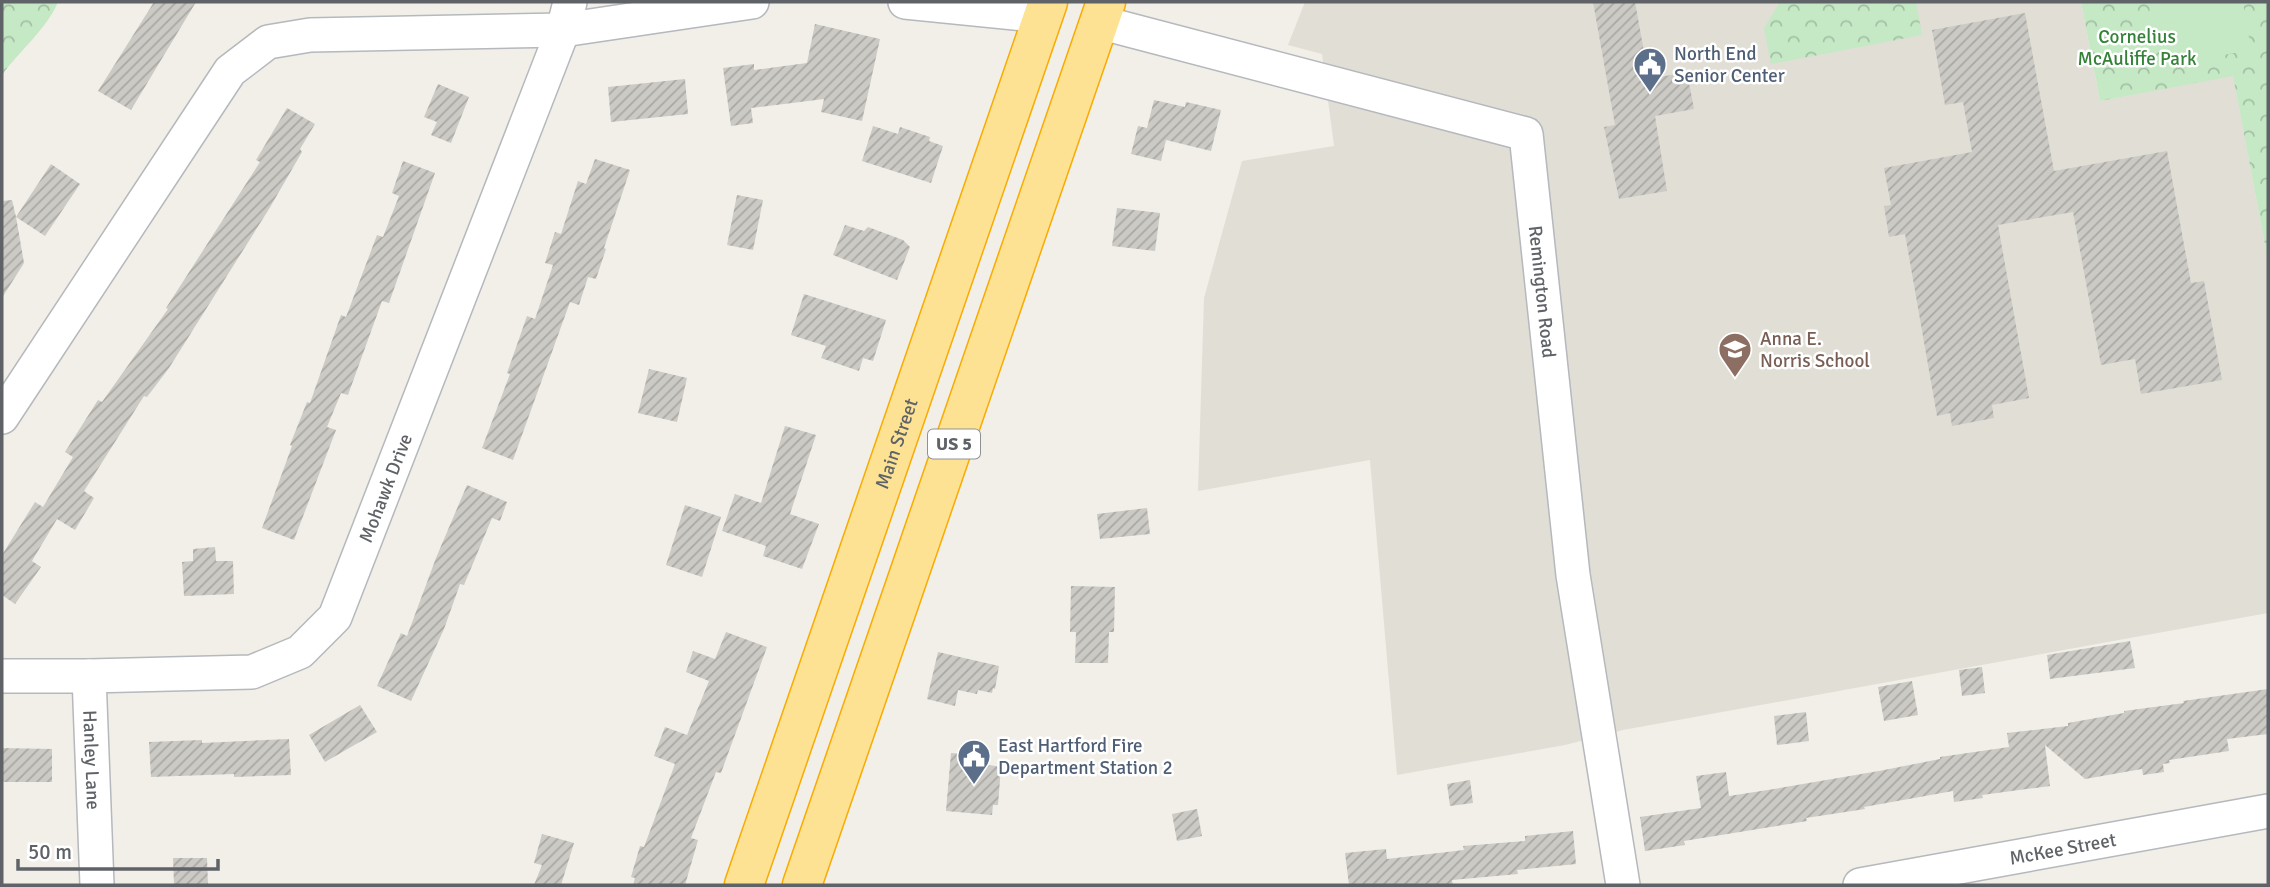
<svg xmlns="http://www.w3.org/2000/svg" width="2270" height="887" viewBox="0 0 2270 887" font-family="Signika,sans-serif">
	<style>
		.education { fill: #e1ded6 }
		.forest { fill: url(#forest-crowns) }
		.pitch { fill: #c5e8c5 }
		.building { fill: url(#building-hatch) }
		.lines { fill: none; stroke-linecap: round; stroke-linejoin: round }
		.minor-casing { stroke: #b5b8bc; stroke-width: 36 }
		.highway-casing { stroke: #f9ab00; stroke-width: 41 }
		.minor { stroke: #fff; stroke-width: 33 }
		.highway { stroke: #fde293; stroke-width: 38 }
		.labels { text-anchor: middle; stroke-width: 5; stroke-linejoin: round; paint-order: stroke }
		.shield { fill: #fff; stroke: #8f9295; stroke-width: 2 }
		.shield-label { font-size: 18px; font-weight: bold; fill: #5f6368 }
		.park-label { font-size: 19px; fill: #348238; stroke: #fff }
		.service-label { font-size: 19px; fill: #4e5e75; stroke: #fff; text-anchor: start }
		.street-label { font-size: 19px; fill: #5f6368; stroke: #fff }
		.education-label { font-size: 19px; fill: #785e54; stroke: #fff; text-anchor: start }
	</style>
	<defs>
		<pattern id="forest-crowns" width="20" height="18" patternUnits="userSpaceOnUse" patternTransform="scale(1.75)"><rect width="20" height="18" fill="#c5e8c5"/><path d="M2 6a3 3 0 1 1 6 0M12 15a3 3 0 1 1 6 0" fill="none" stroke="#a3c0a4"/></pattern>
		<pattern id="building-hatch" width="6" height="6" patternUnits="userSpaceOnUse" patternTransform="scale(1.75)"><rect width="6" height="6" fill="#cccac5"/><path d="M-1 1l2-2M0 6l6-6M5 7l2-2" fill="none" stroke="#a9a8a4"/></pattern>
	</defs>
	<rect width="100%" height="100%" fill="#f1efe8"/>
	<path class="education" d="M1305 2H2081L2100 101 2233 75 2268 261V613L1623 730 1565 745 1397 775 1370 460 1198 491 1204 298 1242 161 1334 146 1322 54 1288 45Z"/>
	<path class="forest" d="M2 2H58C46 30 20 50 2 75Z
		M1780 2H1916L1922 35 1771 64 1764 28Z
		M2081 2H2268V261L2233 76 2100 101Z"/>
	<path class="pitch" d="M2151 2H2243L2251 50 2162 66Z"/>
	<path class="building" d="M154 2H196L131 110 98 91Z
		M1593 2H1635L1649 79 1687 72 1694 109 1655 116 1667 191 1619 199 1604 127 1615 125Z
		M2025 13 2054 171 2167 151 2191 283 2204 281 2222 380 2141 394 2135 359 2101 365 2073 212 1998 225 2029 398 1992 405 1994 418 1952 426 1950 413 1937 416 1905 234 1889 237 1884 206 1891 205 1884 168 1972 152 1963 102 1945 105 1932 30Z
		M815 24 880 39 862 121 821 112 824 99 751 108 753 123 731 126 723 68 754 64V70L807 63Z
		M685 79 688 114 611 122 608 87Z
		M438 84 469 97 451 143 431 135 437 122 424 117Z
		M1154 100 1185 107 1186 102 1221 110 1211 151 1166 140 1161 161 1131 154 1138 126 1147 128Z
		M287 108 315 124 300 149 302 152 269 209 169 368 147 397 144 396 84 491 94 498 75 530 57 519 32 561 41 567 15 604 2 595V555L35 502 43 507 73 457 65 452 98 400 102 402 168 309 166 308 260 162 256 160Z
		M873 126 898 134 900 127 930 137 929 141 943 146 931 183 862 161Z
		M595 159 630 170 604 248 606 249 596 279 588 277 579 305 570 302 513 460 482 448 510 374 507 373 527 316 535 319 553 265 545 263 555 232 561 234 578 181 586 184Z
		M403 161 435 173 389 303 382 301 348 395 341 393 327 427 336 430 294 540 262 528 292 446 290 445 307 402 310 403 341 315 346 317 377 235 383 237 399 196 392 193Z
		M51 164 80 184 45 236 16 217 24 263 2 298V201L12 200 16 217Z
		M737 195 763 200 753 250 727 245Z
		M1117 208 1160 213 1155 251 1112 246Z
		M845 225 864 231 868 227 903 240 910 247 897 280 833 255Z
		M804 294 886 320 873 361 863 358 859 371 821 358 826 346 791 335Z
		M649 369 687 378 677 422 638 413Z
		M785 426 816 435 790 514 819 524 802 569 763 556 766 546 722 531 735 494 761 503Z
		M467 485 507 502 500 521 492 518 464 585 460 584 444 629 411 701 377 686 401 633 407 636 436 558Z
		M685 505 721 517 702 577 666 565Z
		M1147 508 1150 534 1100 539 1097 514Z
		M215 547 216 561H233L234 594 184 596 182 562 193 561V549Z
		M1071 586 1115 587 1114 632H1109L1108 663H1075L1076 632H1070Z
		M726 632 767 647 721 773 716 772 691 838 698 840 685 885H633L635 878 631 877 640 846 644 847 675 764 654 756 665 727 687 735 709 681 686 672 693 651 715 659Z
		M2130 641 2135 668 2050 679 2047 655Z
		M938 652 999 666 995 689 993 688 992 693 978 690 977 694 958 690 955 706 927 699Z
		M1982 667 1985 693 1962 696 1959 670Z
		M1912 681 1918 715 1884 721 1878 687Z
		M2268 689V734L2227 739 2229 751 2169 760 2170 763 2163 764 2164 772 2143 775 2142 769 2085 779 2045 745 2050 786 1982 795 1983 798 1954 802 1953 791 1864 807 1865 809 1806 818 1807 821 1684 841 1685 845 1645 851 1640 817 1701 808 1696 776 1726 772 1729 796 1774 789 1879 771 1940 759V757L2009 747 2007 733 2068 726V723L2124 713V711L2184 703 2183 701Z
		M360 705 377 732 325 762 309 735Z
		M1806 712 1809 741 1777 745 1774 716Z
		M289 739 291 775 234 777V774L151 777 149 742 202 740V743Z
		M2 748 52 749V782H2Z
		M951 753 990 756 989 765 1001 767 998 805H993L992 815 946 811Z
		M1470 780 1473 803 1450 806 1447 784Z
		M1197 809 1202 836 1177 841 1172 814Z
		M1573 831 1576 864 1517 870 1518 874 1452 880 1453 885H1349L1345 853 1386 849 1387 859 1464 850 1463 846 1525 841V836Z
		M542 834 574 843 561 885H534L542 865 534 863Z
		M173 858H207L208 885H174Z"/>
	<g class="lines">
		<defs>
			<g id="minor">
				<path d="M905 2 1043 16"/>
				<path id="s1" d="M1099 22 1526 134 1573 575 1623 885"/>
				<path d="M2 417 230 71 268 42 310 35 563 30 752 2"/>
				<path id="s2" d="M2 676H89L252 672 300 652 335 617 563 30 570 2"/>
				<path id="s3" d="M89 676 97 885"/>
				<path id="s4" d="M1860 885 2268 811"/>
			</g>
			<g id="highway">
				<path id="s5" d="M744 885 1048 2"/>
				<path d="M802 885 1106 2"/>
			</g>
		</defs>
		<use href="#minor" class="minor-casing"/>
		<use href="#highway" class="highway-casing"/>
		<use href="#minor" class="minor"/>
		<use href="#highway" class="highway"/>
	</g>
	<defs>
		<symbol id="civic-pin" viewBox="-11 -11 22 30"><path d="M0 17L-7.5 6A9.5 9.5 0 1 1 7.5 6Z" fill="#5c6f8a" stroke="#fff"/><path d="M-.6-6.5H3V-4.5H.6V-3L4-1V1h2V6H-6V1h2V-1L-.6-3ZM-1.2 2.5V6h2.4V2.5Z" fill="#fff"/></symbol>
		<symbol id="school-pin" viewBox="-11 -11 22 30"><path d="M0 17L-7.5 6A9.5 9.5 0 1 1 7.5 6Z" fill="#8d6e63" stroke="#fff"/><path d="M0-5L7-2L0 1L-7-2ZM-4 1L0 2.5L4 1V4Q0 6-4 4Z" fill="#fff"/></symbol>
	</defs>
	<g fill-rule="evenodd">
		<use href="#civic-pin" x="1631" y="45" width="38" height="52"/>
		<use href="#school-pin" x="1716" y="330" width="38" height="52"/>
		<use href="#civic-pin" x="955" y="737" width="38" height="52"/>
	</g>
	<g class="labels">
		<rect class="shield" x="928" y="429.5" width="52" height="29" rx="5"/>
		<g class="shield-label">
			<text x="954" y="450">US 5</text>
		</g>
		<g class="park-label">
			<text x="2137" y="43">Cornelius<tspan x="2137" dy="22">McAuliffe Park</tspan></text>
		</g>
		<g class="service-label">
			<text x="1674" y="60">North End<tspan x="1674" dy="22">Senior Center</tspan></text>
			<text x="998" y="752">East Hartford Fire<tspan x="998" dy="22">Department Station 2</tspan></text>
		</g>
		<g class="street-label">
			<text dy="7" stroke="none"><textPath href="#s1" startOffset="600">Remington Road</textPath></text>
			<text dy="7" stroke="none"><textPath href="#s5" startOffset="467">Main Street</textPath></text>
			<text dy="7" stroke="none"><textPath href="#s2" startOffset="490">Mohawk Drive</textPath></text>
			<text dy="7" stroke="none"><textPath href="#s3" startOffset="84">Hanley Lane</textPath></text>
			<text dy="7" stroke="none"><textPath href="#s4" startOffset="206">McKee Street</textPath></text>
		</g>
		<g class="education-label">
			<text x="1760" y="345">Anna E.<tspan x="1760" dy="22">Norris School</tspan></text>
		</g>
	</g>
	<rect width="2270" height="887" fill="none" stroke="#5f6368" stroke-width="7"/>
	<path d="M18 859v10h200v-10" fill="none" stroke="#5f6368" stroke-width="3.5"/>
	<text x="28" y="859" font-size="21" fill="#5f6368" stroke="#ffffff" stroke-width="5" paint-order="stroke">50 m</text>
</svg>
